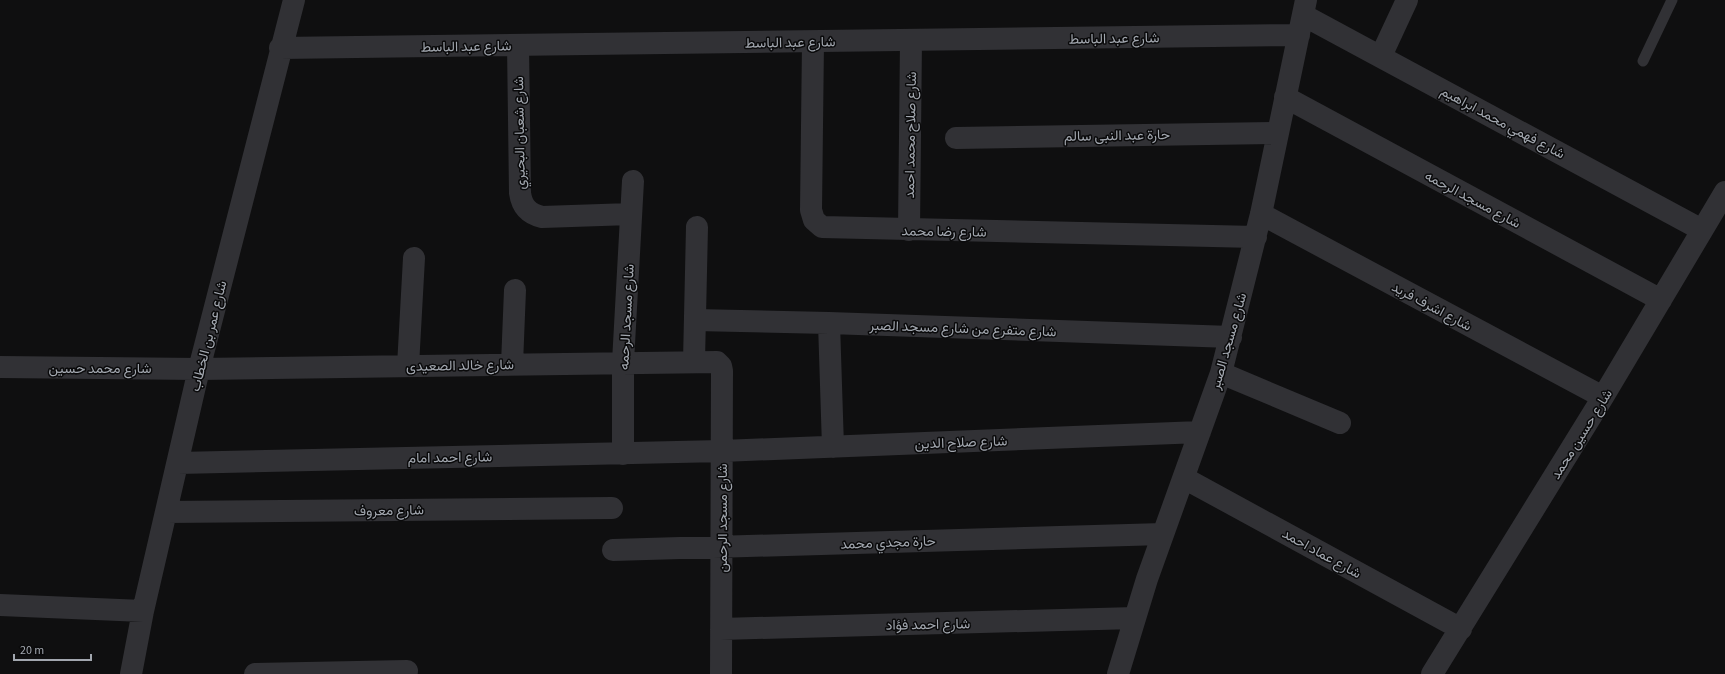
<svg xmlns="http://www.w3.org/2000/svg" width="1725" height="674" viewBox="0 0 1725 674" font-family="'Source Sans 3',Vazirmatn,sans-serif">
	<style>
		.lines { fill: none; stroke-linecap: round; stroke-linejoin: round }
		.service { stroke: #313135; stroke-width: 11 }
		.minor { stroke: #313135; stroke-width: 22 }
		.labels { text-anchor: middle; stroke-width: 3; stroke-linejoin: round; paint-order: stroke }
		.street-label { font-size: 14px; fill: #a2a7af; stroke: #0a0a0b }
	</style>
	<rect width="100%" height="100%" fill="#0f0f10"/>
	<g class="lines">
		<path class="service" d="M1643 61 1672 0"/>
		<path class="minor" d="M1303 15 1702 230
			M813 42 811 210 814 220 822 227 1256 237
			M518 45 520 193C522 207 529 214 542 217L631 214
			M280 48 1299 35
			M1381 56 1407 0
			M1285 97 1661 300
			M956 138 1277 133
			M1261 214 1603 397
			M909 230 911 40
			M695 320 829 323 1231 337
			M829 323 833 447
			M694 361 697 227
			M512 364 515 290
			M408 366 414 258
			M0 367 199 369 717 362 721 366 722 371 721 674
			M1221 373 1340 423
			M623 454V362L633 181
			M178 463 722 451 1200 432
			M1184 478 1461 629
			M166 512 612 508
			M613 550 1163 534
			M0 605 143 611
			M721 629 1135 618
			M131 674 143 611 199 369 294 0
			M255 674 407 671
			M1118 674 1147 579 1221 373 1261 214 1306 0
			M1432 674 1603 397 1725 192"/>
	</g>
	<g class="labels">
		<g class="street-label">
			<text transform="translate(1114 38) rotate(-1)" y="5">شارع عبد الباسط</text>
			<text transform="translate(790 42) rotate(-1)" y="5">شارع عبد الباسط</text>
			<text transform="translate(466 46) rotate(-1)" y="5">شارع عبد الباسط</text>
			<text transform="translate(1503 122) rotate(28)" y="5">شارع فهمي محمد ابراهيم</text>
			<text transform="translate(519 133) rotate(-91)" y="5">شارع شعبان البحيري</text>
			<text transform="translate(910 135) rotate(-89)" y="5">شارع صلاح محمد احمد</text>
			<text transform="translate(1117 135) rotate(-1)" y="5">حارة عبد النبى سالم</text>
			<text transform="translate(1473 199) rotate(28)" y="5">شارع مسجد الرحمه</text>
			<text transform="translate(944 231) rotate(1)" y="5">شارع رضا محمد</text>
			<text transform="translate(1432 306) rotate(28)" y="5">شارع اشرف فريد</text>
			<text transform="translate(626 317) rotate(-87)" y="5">شارع مسجد الرحمه</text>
			<text transform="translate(963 328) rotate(2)" y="5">شارع متفرع من شارع مسجد الصبر</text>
			<text transform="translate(208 336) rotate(-76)" y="5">شارع عمر بن الخطاب</text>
			<text transform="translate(1228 341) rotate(-74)" y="5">شارع مسجد الصبر</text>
			<text transform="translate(460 365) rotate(-1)" y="5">شارع خالد الصعيدى</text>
			<text x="100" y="373">شارع محمد حسين</text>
			<text transform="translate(1581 434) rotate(-58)" y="5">شارع حسين محمد</text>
			<text transform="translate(961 442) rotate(-2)" y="5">شارع صلاح الدين</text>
			<text transform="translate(450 457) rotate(-1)" y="5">شارع احمد امام</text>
			<text transform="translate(389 510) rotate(-1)" y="5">شارع معروف</text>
			<text transform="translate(722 518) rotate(-90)" y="5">شارع مسجد الرحمن</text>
			<text transform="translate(888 542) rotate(-2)" y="5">حارة مجدي محمد</text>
			<text transform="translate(1322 553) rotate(29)" y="5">شارع عماد احمد</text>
			<text transform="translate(928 624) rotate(-1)" y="5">شارع احمد فؤاد</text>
		</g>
	</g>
	<path d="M14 654v6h77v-6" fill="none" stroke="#a2a7af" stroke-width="2"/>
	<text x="20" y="654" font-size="12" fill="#a2a7af" stroke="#0a0a0b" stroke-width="3" paint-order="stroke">20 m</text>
</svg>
